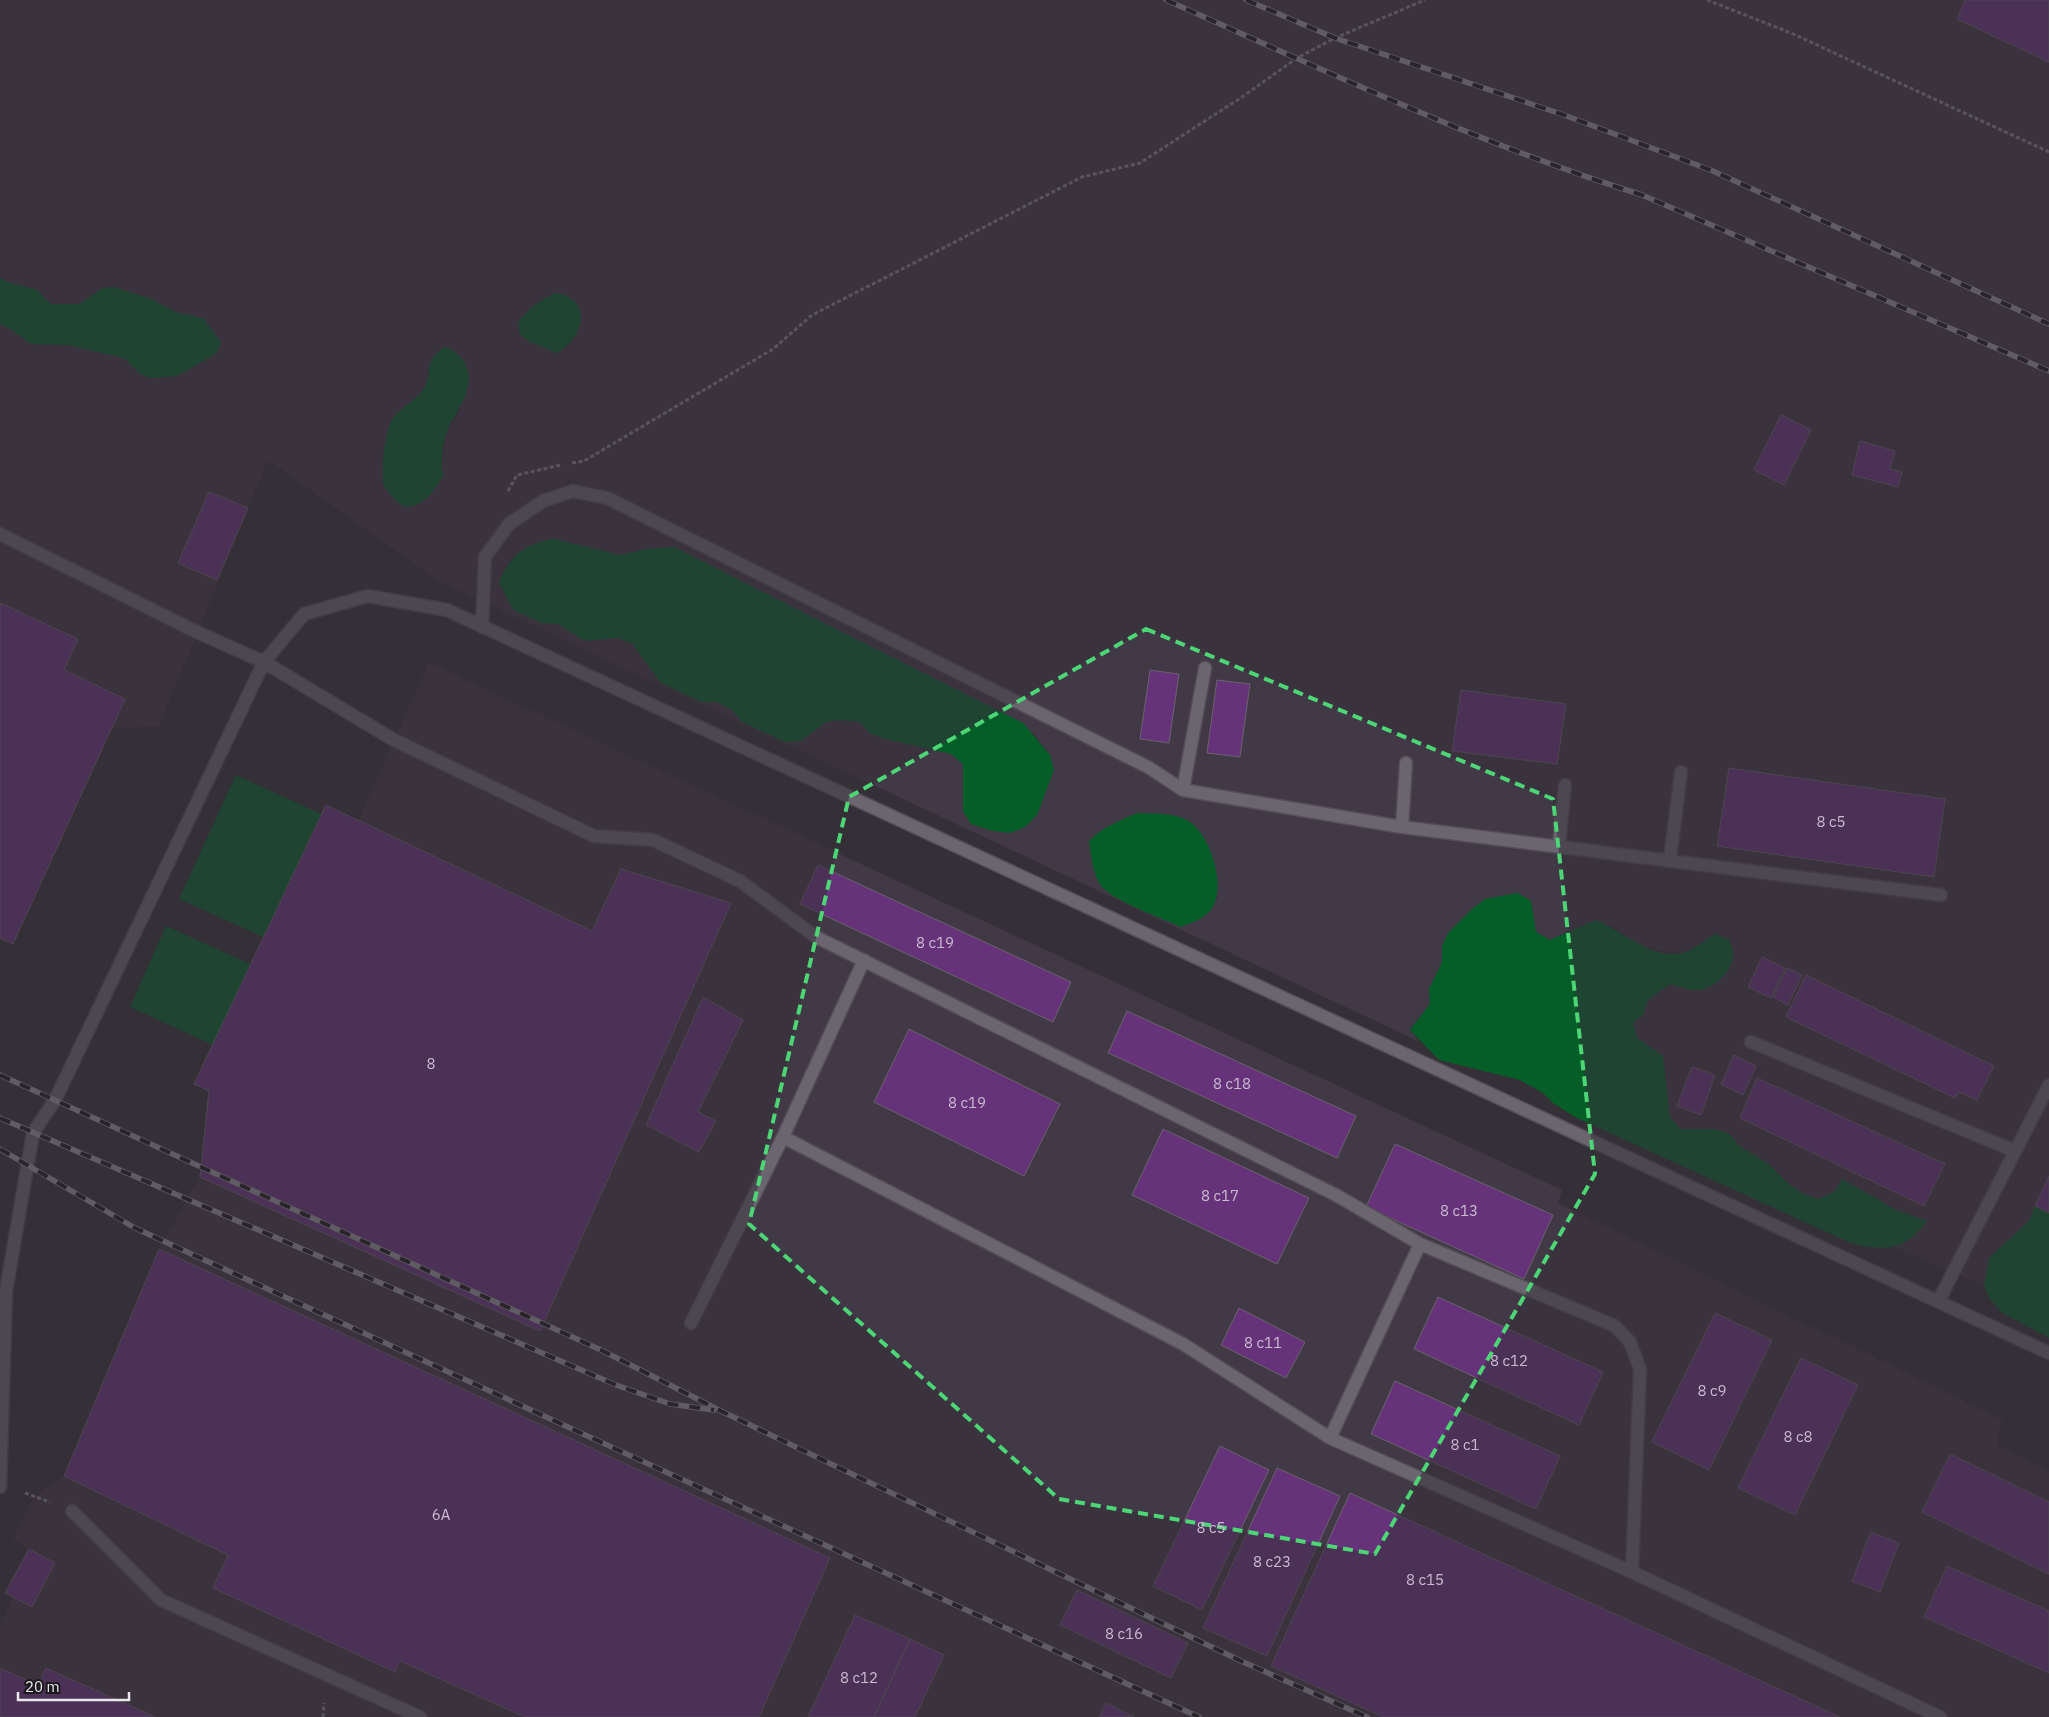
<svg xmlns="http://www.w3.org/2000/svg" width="2049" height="1717" viewBox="0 0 2049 1717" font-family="'IBM Plex Sans',sans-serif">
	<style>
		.built { fill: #413946; fill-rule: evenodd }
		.green { fill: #055d28 }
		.building { fill: #66337a; stroke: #69626c }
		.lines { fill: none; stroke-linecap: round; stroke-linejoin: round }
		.lane-casing { stroke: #534d55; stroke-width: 15 }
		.street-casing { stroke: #534d55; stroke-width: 15 }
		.path { stroke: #847f87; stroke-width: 3; stroke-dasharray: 4 2.5; stroke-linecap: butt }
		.lane { stroke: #6b656f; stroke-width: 12 }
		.street { stroke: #6b656f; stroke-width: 12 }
		.rail-casing { stroke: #969299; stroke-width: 5.5 }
		.rail { stroke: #1b191c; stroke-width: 4; stroke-dasharray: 11; stroke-linecap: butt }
		.marked { fill: none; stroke: #4dd676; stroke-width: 4; stroke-dasharray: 10 6; stroke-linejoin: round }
		.labels { text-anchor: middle; stroke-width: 4; stroke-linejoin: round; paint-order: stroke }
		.number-label { font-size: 15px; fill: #cabbd0 }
	</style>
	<rect width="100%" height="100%" fill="#352f38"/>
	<path class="built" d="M0 0H2049V1213L2030 1221 1989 1257 1984 1286 1894 1247 1908 1241 1927 1221 1898 1211 1842 1179 1834 1192 1819 1199 1804 1194 1790 1185 1767 1163 1738 1146 1729 1133 1713 1129H1680L1670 1118 1663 1056 1637 1038 1633 1023 1643 1015 1648 1000 1670 984 1697 990 1734 955 1729 940 1715 934 1687 951 1671 953 1639 945 1612 926 1596 920 1550 940 1536 932 1531 901 1517 893 1472 909 1448 933 1442 946V962L1429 989 1430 1004 1410 1029 1418 1041 437 580 268 460 159 726 111 729 13 944 0 938V324L12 330 31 344 67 345 124 358 140 374 151 378 188 370 208 360 193 316 175 312 149 298 113 287 103 288 79 304H50L36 290 8 282 0 278ZM556 293 578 328 574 339 567 348 549 350 539 344 530 309 537 302ZM428 370 462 406 446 434 441 466 443 476 385 460 384 450 392 419 422 391 427 381ZM554 539 620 555 647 549 1033 733 1050 755 1037 815 1010 833 993 831 971 824 963 796V764L951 754 870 733 859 722 842 720 826 722 801 741 742 722 732 710 717 702H701L660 682 632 643 617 638 585 641 572 631 505 597 499 582 504 568 514 555ZM1165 814 1191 822 1216 885 1217 899 1101 885 1091 856Z
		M429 663 1562 1190 1558 1203 2002 1420 1997 1445 2049 1471V1717H0V1626L13 1598 5 1593 29 1549 13 1539 34 1497 64 1476 159 1249 200 1177 208 1091 194 1084 326 805 358 820Z"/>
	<path class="green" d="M0 278 8 282 37 290 51 304H79L103 288 113 287 149 298 175 312 203 318 221 342 217 353 188 370 176 376 151 378 140 374 124 358 67 345 31 344 12 330 0 324Z
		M556 293C595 300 583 338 557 353L528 341 520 334 518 323C527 309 540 300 556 293Z
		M444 347C453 349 457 352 462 359 481 385 455 410 446 434 442 448 440 462 443 476 433 494 411 522 392 496 388 492 383 486 383 480 382 464 384 444 388 430 392 410 412 405 423 390 434 373 422 363 444 347Z
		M554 539 620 555 647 549 674 547 1023 723 1050 755 1054 770 1037 815 1025 827 1010 833 993 831 971 824 963 811V764L951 754 885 739 870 733 859 722 842 720 826 722 801 741 785 742 742 722 732 710 717 702H701L660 682 632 643 617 638 585 641 558 624 542 623 513 610 499 582C509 556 526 543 554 539Z
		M236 775 321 814 263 937 179 899Z
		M1137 813C1154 814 1175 812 1190 822 1212 837 1229 893 1208 913 1201 920 1190 923 1181 927 1162 918 1113 901 1101 886 1093 875 1091 854 1089 841 1103 827 1119 821 1137 813Z
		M1518 893 1531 901 1536 932 1550 940 1596 920C1622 930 1657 965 1688 951 1698 947 1706 939 1715 934L1729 940C1731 945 1734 951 1733 956 1732 972 1714 989 1698 990 1690 991 1679 986 1670 984L1648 1000 1643 1015 1633 1023 1637 1038 1663 1056 1670 1117 1680 1129H1713L1729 1133 1739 1146 1767 1163 1790 1185 1804 1194 1819 1199 1834 1192 1842 1179 1898 1211 1927 1221C1904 1251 1887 1251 1853 1244L1575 1117 1553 1103 1543 1093 1520 1080 1439 1060 1410 1030 1430 1004 1429 989 1442 962V946L1448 933 1472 909 1485 899Z
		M166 926 250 964 213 1045 130 1007Z
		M2035 1206 2049 1213V1338L2001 1312 1990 1299 1984 1286 1989 1258 2029 1221Z"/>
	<path class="building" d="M1965 0H2049V62L1957 19Z
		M1781 415 1811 430 1784 485 1754 470Z
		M1860 441 1895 451 1890 469 1902 472 1898 487 1852 475Z
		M209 492 248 508 217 580 178 563Z
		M0 603 78 639 64 670 125 699 13 944 0 938Z
		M1150 670 1179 674 1169 743 1140 739Z
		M1217 680 1250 684 1240 757 1207 753Z
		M1461 690 1566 704 1557 764 1452 751Z
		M1729 768 1945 799 1934 877 1717 846Z
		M326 805 592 931 621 869 731 903 540 1331 200 1177 209 1091 194 1084Z
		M818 865 1071 982 1053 1022 800 904Z
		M1762 957 1785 968 1771 998 1748 987Z
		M1787 968 1802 975 1788 1005 1773 997Z
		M1806 975 1994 1066 1977 1100 1959 1092 1955 1098 1786 1017Z
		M703 997 743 1020 698 1112 716 1121 699 1152 646 1125Z
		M1127 1011 1356 1116 1337 1158 1108 1053Z
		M909 1029 1060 1104 1024 1176 874 1102Z
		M1734 1055 1756 1066 1743 1095 1721 1084Z
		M1692 1067 1715 1075 1701 1115 1677 1106Z
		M1757 1078 1945 1164 1924 1206 1740 1118Z
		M1163 1129 1309 1198 1277 1264 1132 1195Z
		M1395 1144 1553 1215 1524 1279 1366 1207Z
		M2049 1176V1213L2035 1206Z
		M159 1249 830 1558 759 1717H525L400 1661 395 1672 213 1588 228 1555 64 1476Z
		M1438 1297 1603 1372 1579 1425 1414 1349Z
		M1239 1308 1305 1342 1286 1378 1221 1345Z
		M1715 1313 1772 1340 1709 1470 1652 1442Z
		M1801 1358 1858 1385 1795 1515 1738 1488Z
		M1395 1381 1560 1456 1536 1509 1371 1434Z
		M1220 1446 1269 1470 1202 1610 1153 1586Z
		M1950 1454 2049 1502V1574L1922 1512Z
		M1277 1468 1340 1496 1267 1656 1203 1628Z
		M1350 1493 1840 1717H1383L1271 1666Z
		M1871 1532 1899 1543 1880 1592 1852 1581Z
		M29 1549 55 1563 32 1607 5 1593Z
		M1947 1566 2049 1611V1673L1924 1617Z
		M1077 1590 1188 1643 1171 1678 1060 1625Z
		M855 1615 910 1639 874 1717H808Z
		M910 1639 944 1655 915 1717H874Z
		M0 1668 38 1685 46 1668 155 1717H0Z
		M1106 1703 1134 1717H1099Z"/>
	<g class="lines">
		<defs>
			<path id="lane" d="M0 534 199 633 264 662 394 740 594 836 653 840 740 881 816 937 1336 1195 1420 1244 1615 1326 1630 1342 1640 1369 1632 1572
				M482 627 485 557 509 524 543 501 573 491 607 498 1148 767 1183 790 1402 827 1941 895
				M1183 790 1205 668
				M1402 827 1406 763
				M1559 846 1565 785
				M1670 859 1681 772
				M1751 1042 2015 1151
				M783 1137 1183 1344 1330 1438 1632 1572 1940 1717
				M1939 1300 2049 1085
				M691 1323 783 1137 864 960
				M1330 1438 1420 1244
				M0 1487 6 1291 33 1133 55 1100 264 662
				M72 1511 161 1600 420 1717"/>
			<path id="street" d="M264 662 304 614 368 596 447 610 2049 1353"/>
		</defs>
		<use href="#lane" class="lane-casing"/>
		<use href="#street" class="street-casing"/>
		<path class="path" d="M1707 0 1791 33 2049 152
			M572 463 584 461 773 349 812 315 1082 177 1140 163 1242 97 1297 58 1335 38 1425 0
			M508 491 517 475 561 465
			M25 1493 50 1502
			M323 1717 324 1703"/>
		<use href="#lane" class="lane"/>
		<use href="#street" class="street"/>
		<defs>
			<path id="rail" d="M1166 0C1322 69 1478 144 1642 195L2049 371
				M1246 0 1335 38 1564 115 1713 171 2049 324
				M0 1075 603 1351 721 1411 1241 1661 1367 1717
				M0 1118 616 1385 670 1404 714 1410
				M0 1149 135 1228 1199 1717"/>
		</defs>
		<use href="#rail" class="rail-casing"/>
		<use href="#rail" class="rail"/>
	</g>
	<path d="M0 0H2049V1717H0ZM1146 629 1553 799 1595 1174 1375 1554 1059 1499 749 1224 849 797Z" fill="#352f38" fill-opacity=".55" fill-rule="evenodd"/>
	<path class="marked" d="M1146 629 1553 799 1595 1174 1375 1554 1059 1499 749 1224 849 797Z"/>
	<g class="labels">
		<g class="number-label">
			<text x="1831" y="827">8 с5</text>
			<text x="935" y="948">8 с19</text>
			<text x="431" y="1069">8</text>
			<text x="1232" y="1089">8 с18</text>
			<text x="967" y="1108">8 с19</text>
			<text x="1220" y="1201">8 с17</text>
			<text x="1459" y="1216">8 с13</text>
			<text x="1263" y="1348">8 с11</text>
			<text x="1509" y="1366">8 с12</text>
			<text x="1712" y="1396">8 с9</text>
			<text x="1798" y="1442">8 с8</text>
			<text x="1465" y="1450">8 с1</text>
			<text x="441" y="1520">6А</text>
			<text x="1211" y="1533">8 с5</text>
			<text x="1272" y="1567">8 с23</text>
			<text x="1425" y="1585">8 с15</text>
			<text x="1124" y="1639">8 с16</text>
			<text x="859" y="1683">8 с12</text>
		</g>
	</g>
	<path d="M18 1692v8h111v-8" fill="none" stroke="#ebe8ed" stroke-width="2.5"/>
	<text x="25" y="1692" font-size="15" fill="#ebe8ed" stroke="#1b191c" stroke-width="4" paint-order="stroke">20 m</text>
</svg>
